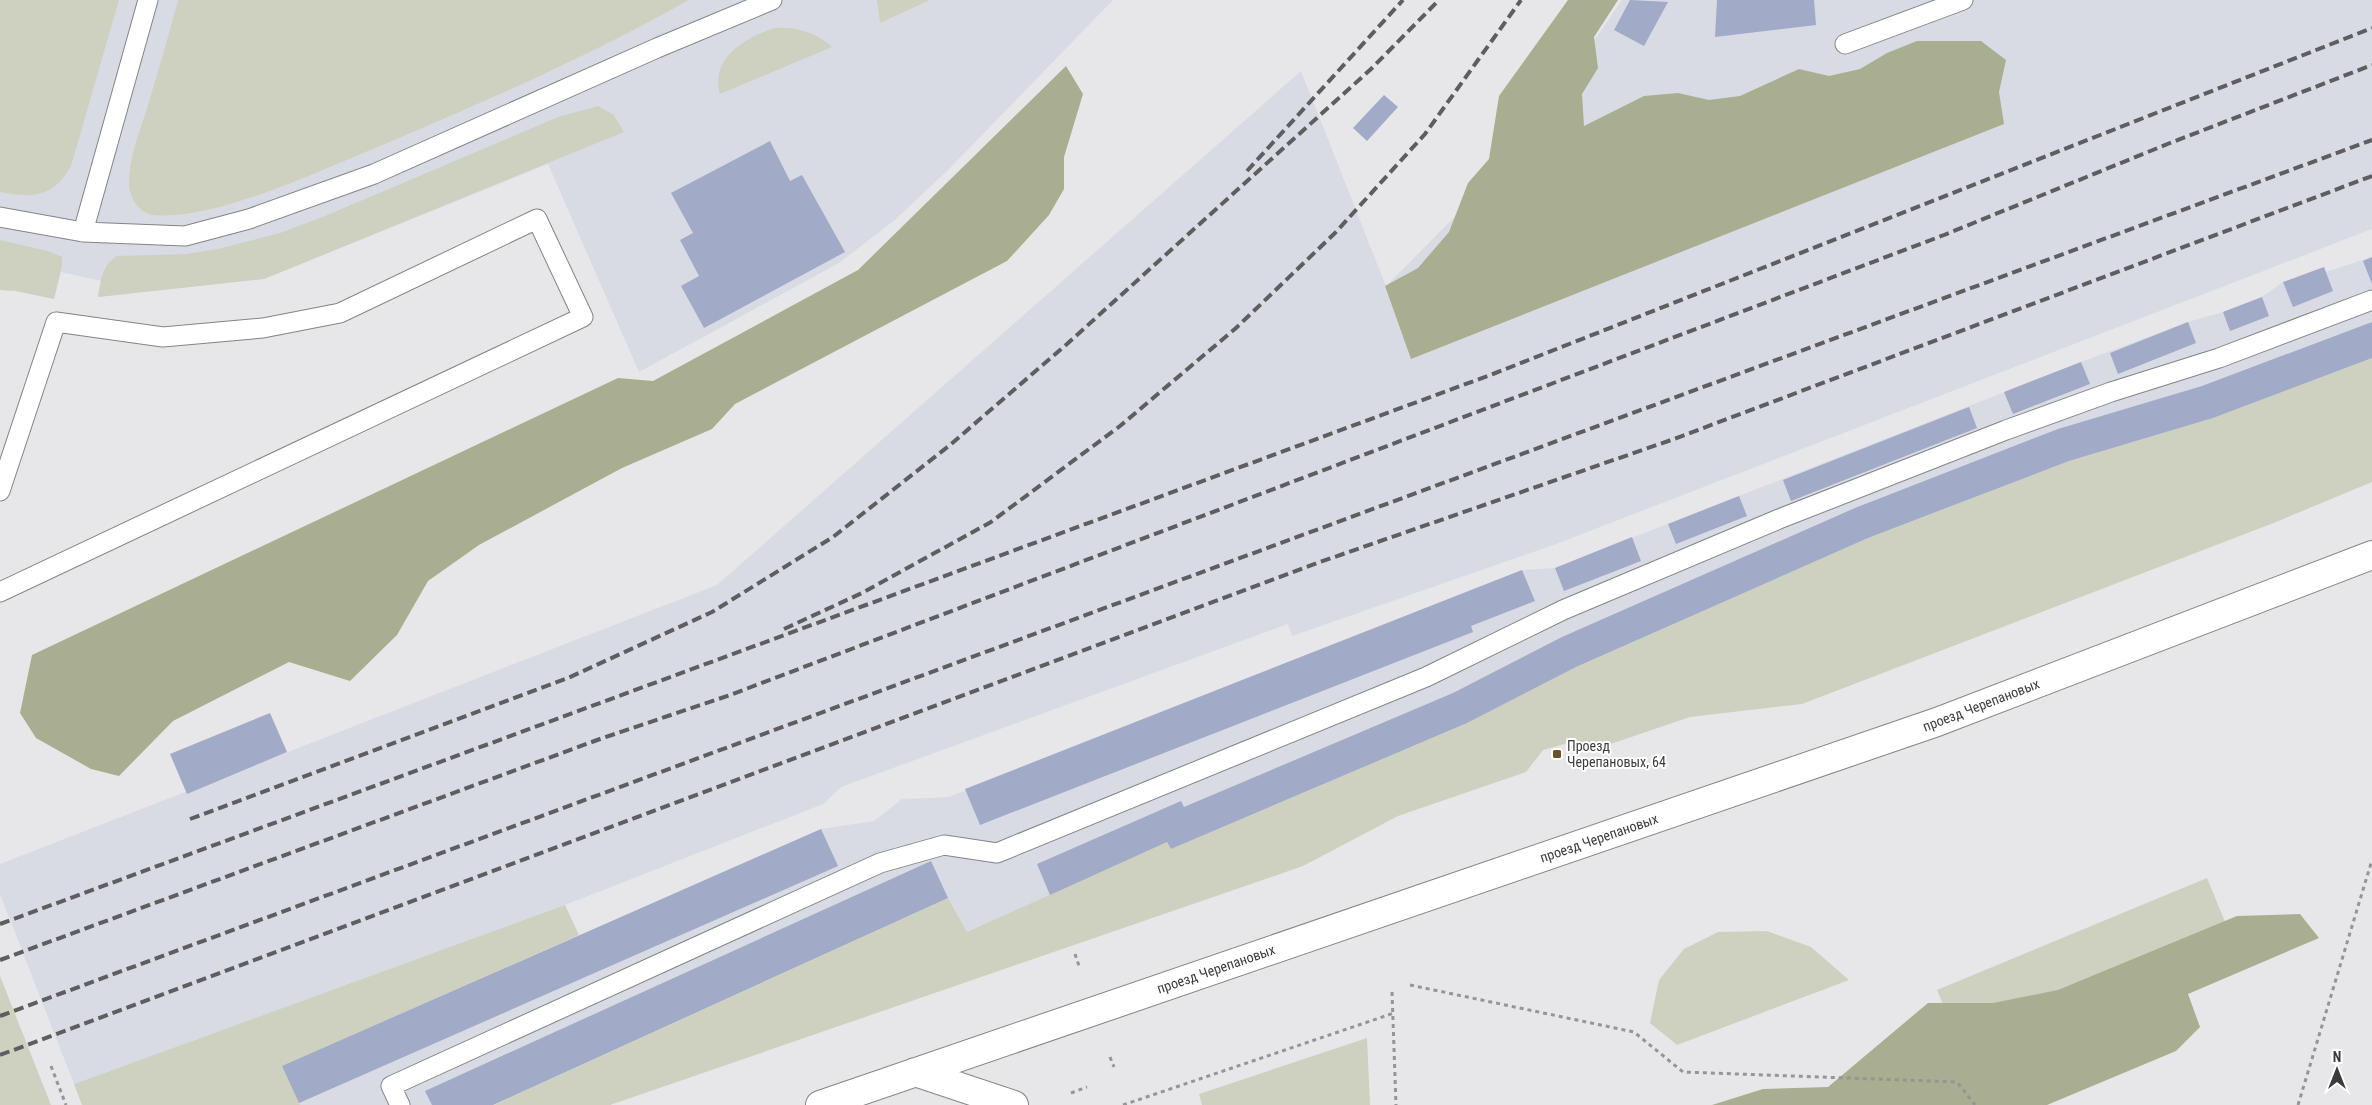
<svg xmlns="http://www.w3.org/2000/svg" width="2372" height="1105" viewBox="0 0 2372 1105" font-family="'Roboto Condensed',sans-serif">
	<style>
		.built { fill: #d8dbe4 }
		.green { fill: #ced1bf }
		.forest { fill: #a9ae90 }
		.building { fill: #a1aac6 }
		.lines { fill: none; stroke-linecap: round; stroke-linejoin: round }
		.lane-casing { stroke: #838485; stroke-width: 21 }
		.street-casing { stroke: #838485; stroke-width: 30 }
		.path { stroke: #959596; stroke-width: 3; stroke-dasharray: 4 4; stroke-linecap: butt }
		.lane { stroke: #fff; stroke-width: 19 }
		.street { stroke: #fff; stroke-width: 28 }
		.rail { stroke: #5e5e60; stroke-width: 4; stroke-dasharray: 10 5; stroke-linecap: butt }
		.poi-dot { fill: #6b5424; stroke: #fff; stroke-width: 2 }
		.labels { text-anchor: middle; stroke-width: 4; stroke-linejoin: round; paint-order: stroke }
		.street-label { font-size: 14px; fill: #3c3c3d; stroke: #fff }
		.poi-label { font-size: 14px; fill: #3c3c3d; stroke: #fff; text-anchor: start }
	</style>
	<rect width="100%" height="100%" fill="#e7e7e9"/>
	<path class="built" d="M0 0H1113L949 169 896 219 839 263 639 372 548 164 264 279 98 297 101 281 61 272 54 299 16 291 0 290Z
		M1622 0H2372V229L1556 544 1292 636 1288 624 841 787 823 804 565 905 74 1084 0 894V864L717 585 1301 71 1386 286 1515 156Z
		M2372 257V358L2213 418 2069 461 1868 538 1576 667 1467 723 1171 849 1167 843 967 932 948 898 493 1105H300L282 1066 821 829 874 821 902 799 949 797 1522 570 1555 568 2081 362 2188 322 2223 312 2262 297 2283 282 2324 267 2326 272Z"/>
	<path class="green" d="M0 0H119L71 166C53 198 33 198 0 192Z
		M178 0H689C582 60 469 109 356 156 304 178 208 221 153 215 148 215 139 209 136 204 133 200 129 191 129 186 128 158 141 129 149 102 159 68 169 34 178 0Z
		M877 0H930L880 23Z
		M774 28C795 26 816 32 832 47L720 94C710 58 745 38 774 28Z
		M598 106 614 115 624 132 264 279 98 297C101 280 102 265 117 256L187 254 218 249 280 233 325 216 558 117Z
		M0 240 48 251 62 257V265L54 299 16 291 0 290Z
		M2372 358V482L2271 524 1802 704 1690 717 1593 750 1565 744 1543 750 1526 772 1398 816 1303 866 610 1105H494L948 898 967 932 1167 842 1171 849 1467 723 1576 667 1868 538 2069 461 2213 418Z
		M2207 878 2235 946 1965 1058 1937 990Z
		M565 905 579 935 283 1066 300 1105H82L74 1084Z
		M1767 931 1811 947 1849 980 1677 1045 1650 1023 1659 980 1684 949 1718 932Z
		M0 976 51 1105H0Z
		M1367 1038 1370 1105H1202L1199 1094Z"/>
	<path class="forest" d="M1568 0H1618L1594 37 1598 68 1582 94 1584 126 1644 96 1678 93 1709 100 1740 96 1799 69 1829 76 1860 69 1887 53 1917 41H1981L2006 60 1999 92 2004 124 1411 359 1385 286 1418 268 1449 232 1468 183 1489 159 1499 96Z
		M1066 66 1083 94 1064 157V189L1049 215 1007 261 735 404 712 429 622 468 479 545 428 581 397 635 350 681 289 662 173 721 119 776 91 769 36 738 20 713 32 655 618 378 653 381 858 270Z
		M2300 914 2319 938 2188 994 2200 1027 2176 1051 2047 1105H1712L1763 1089 1828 1087 1928 1003H1993L2058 990 2237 916Z"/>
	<path class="building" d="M1630 0 1668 2 1644 46 1614 30Z
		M1717 0H1814L1816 25 1715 37Z
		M1384 95 1398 107 1367 141 1353 128Z
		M770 141 790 181 802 175 845 252 704 328 681 286 699 276 680 240 693 233 671 193Z
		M2372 257V284L2363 261Z
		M2324 267 2333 291 2293 307 2283 282Z
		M2262 297 2269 316 2230 331 2223 312Z
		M2188 322 2196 343 2118 374 2110 353Z
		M2372 322V358L2213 418 2069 461 1868 538 1576 667 1467 723 1171 849 1167 842 1050 895 1037 864 1181 801 1184 807 1453 693 1562 637 1855 508 2058 429 2202 386Z
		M2081 362 2090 384 2013 414 2004 392Z
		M1969 407 1977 428 1791 501 1783 480Z
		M1739 496 1747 516 1676 544 1668 524Z
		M1632 537 1641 561 1564 591 1555 568Z
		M1522 570 1535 601 1471 626 1473 632 980 825 965 789Z
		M270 713 287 752 187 794 170 754Z
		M821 829 838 866 299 1103 282 1066Z
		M931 861 948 898 493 1105H432L425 1091Z"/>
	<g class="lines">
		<defs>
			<path id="lane" d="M1845 44 1963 0
				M0 217 83 232 185 236 249 219 374 174 657 48 772 0
				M83 232 148 0
				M0 491 56 322 163 337 263 328 340 313 537 219 583 317 0 592
				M400 1105 391 1086 880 863 944 845 997 853 1426 677 1563 610 1779 519 2006 430 2111 392 2219 358 2372 300"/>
			<path id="street" d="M915 1072 1014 1105
				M820 1105 1937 722 2372 555"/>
		</defs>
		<use href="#lane" class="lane-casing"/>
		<use href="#street" class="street-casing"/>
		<path class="path" d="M1075 954 1079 966
			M1410 985 1634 1032 1683 1072 1957 1082 1975 1105
			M1392 992 1396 1105
			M1110 1057 1114 1067
			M51 1066 66 1105
			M1071 1093 1087 1087
			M1123 1105 1394 1013
			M2298 1105 2372 860"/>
		<use href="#lane" class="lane"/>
		<use href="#street" class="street"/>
		<path class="rail" d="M1247 171 1403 0
			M784 629 862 593 991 522 1120 426 1236 328 1335 233 1425 134 1521 0
			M190 819 568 678 712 612 833 537 950 445 1067 344 1371 69 1439 0
			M0 924 1493 374 2372 28
			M0 960 600 739 730 695 1944 235 2170 143 2372 65
			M0 1016 2372 140
			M0 1055 1320 562 1674 439 2372 176"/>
	</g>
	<rect class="poi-dot" x="1552" y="749" width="10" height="10" rx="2.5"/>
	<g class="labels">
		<g class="street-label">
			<text transform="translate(1981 705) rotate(-21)" y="5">проезд Черепановых</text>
			<text transform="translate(1599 838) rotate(-19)" y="5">проезд Черепановых</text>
			<text transform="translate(1216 969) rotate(-19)" y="5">проезд Черепановых</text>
		</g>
		<g class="poi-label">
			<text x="1567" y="751">Проезд<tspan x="1567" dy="16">Черепановых, 64</tspan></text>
		</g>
	</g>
	<g transform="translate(2337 1070)" stroke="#ffffff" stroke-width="4" paint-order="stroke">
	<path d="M0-4L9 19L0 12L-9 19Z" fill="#3c3c3d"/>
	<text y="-8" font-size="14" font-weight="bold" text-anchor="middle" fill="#3c3c3d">N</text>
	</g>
</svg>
